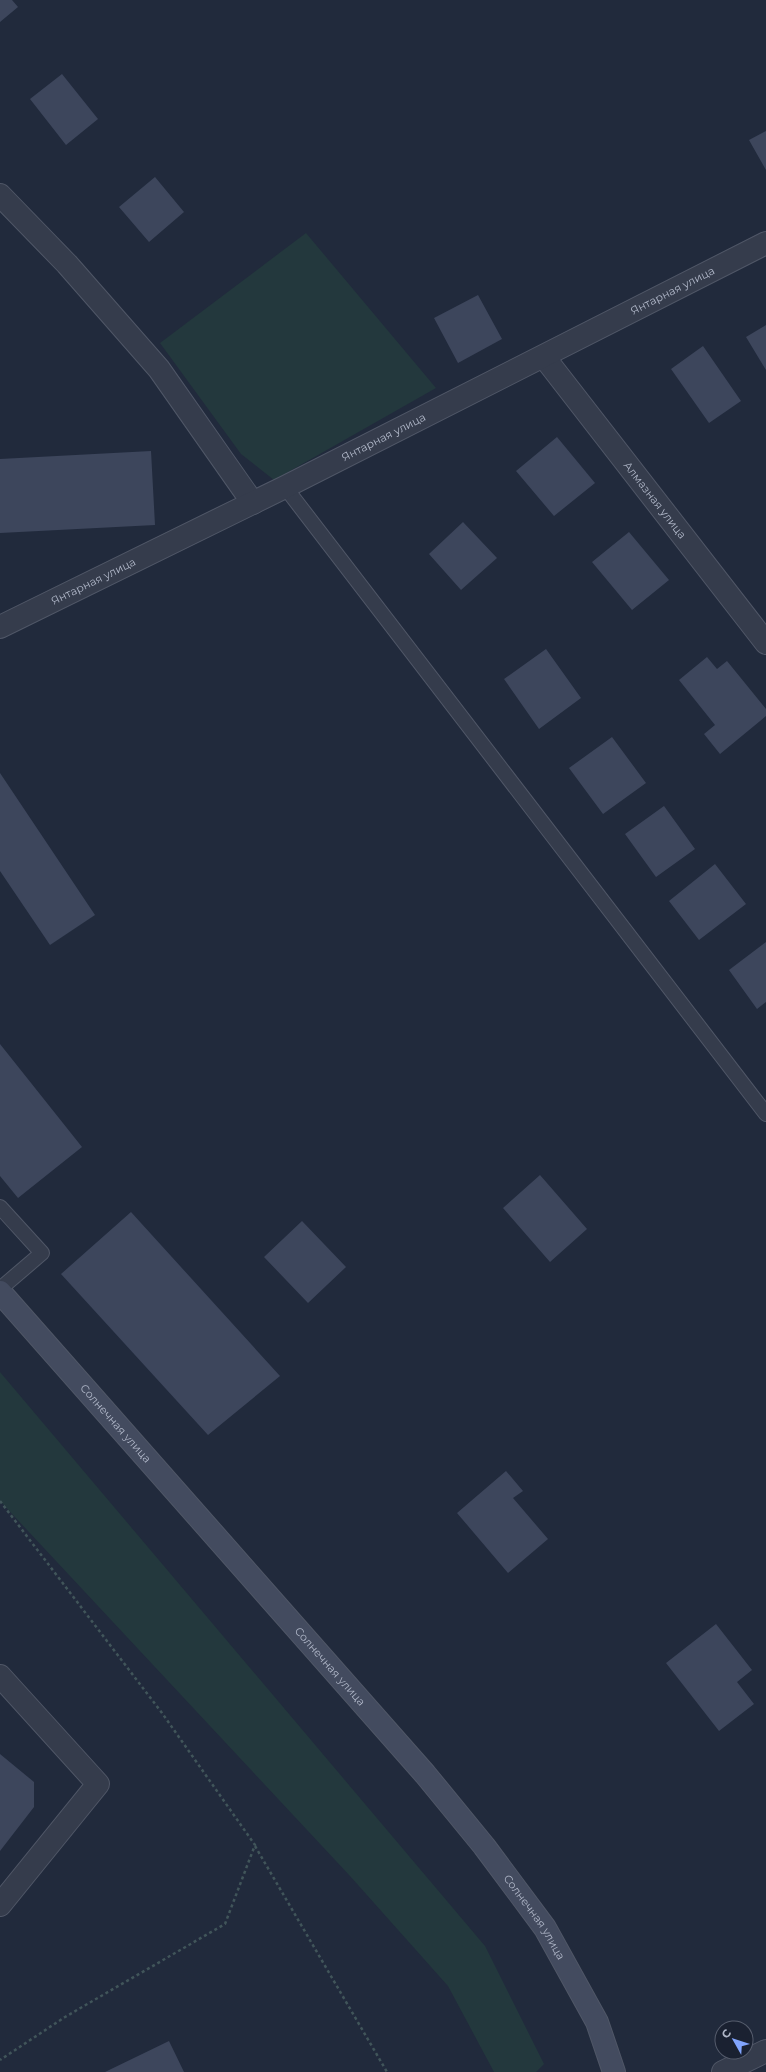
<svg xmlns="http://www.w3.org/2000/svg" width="766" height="2072" viewBox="0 0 766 2072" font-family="Montserrat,sans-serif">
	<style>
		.green { fill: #23383d }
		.building { fill: #3d465c }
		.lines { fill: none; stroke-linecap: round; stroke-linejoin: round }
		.lane-casing { stroke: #505767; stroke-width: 16 }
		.street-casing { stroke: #505767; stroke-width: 24 }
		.secondary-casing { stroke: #505767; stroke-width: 24 }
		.path { stroke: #41555a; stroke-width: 2.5; stroke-dasharray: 3 3; stroke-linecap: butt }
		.lane { stroke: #353c4c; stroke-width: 14 }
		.street { stroke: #353c4c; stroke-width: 22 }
		.secondary { stroke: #434b5f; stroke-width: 22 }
		.labels { text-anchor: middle; stroke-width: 4; stroke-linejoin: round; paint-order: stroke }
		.street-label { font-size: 11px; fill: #b0b7c8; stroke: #1a2131 }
	</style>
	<rect width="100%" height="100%" fill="#212a3c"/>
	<path class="green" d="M306 233 436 388 274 480 241 454 160 343Z
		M0 1372 485 1946 544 2064 536 2072H494L448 1986 350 1876 0 1501Z"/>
	<path class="building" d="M0 0H12L18 7 0 22Z
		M62 74 98 119 66 145 30 99Z
		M766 131V170L749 140Z
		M155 177 184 212 149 242 119 207Z
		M478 295 502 339 458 363 434 318Z
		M766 325V370L746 337Z
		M703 346 741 401 709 423 671 369Z
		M557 437 595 483 554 516 516 471Z
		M151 451 155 525 0 533V459Z
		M463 522 497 558 461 590 429 554Z
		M629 532 669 580 632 610 592 562Z
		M546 649 581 698 539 729 504 679Z
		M707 657 717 669 727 661 766 709V716L720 754 704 734 715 725 679 680Z
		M612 737 646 783 603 814 569 768Z
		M0 773 95 915 50 945 0 871Z
		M664 806 695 849 656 877 625 834Z
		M715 864 746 904 699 940 669 901Z
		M766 942V1002L757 1009 729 970Z
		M0 1044 82 1147 18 1198 0 1176Z
		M540 1175 587 1229 550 1262 503 1208Z
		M131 1212 280 1376 208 1435 61 1274Z
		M302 1221 346 1267 308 1303 264 1257Z
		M506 1471 523 1491 513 1498 548 1539 508 1573 457 1513Z
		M716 1624 752 1670 737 1682 754 1704 719 1731 666 1663Z
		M0 1754 34 1782V1807L0 1851Z
		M169 2041 184 2072H105Z"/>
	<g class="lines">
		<defs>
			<path id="lane" d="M285 487 766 1114
				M0 1207 42 1253 0 1289"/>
			<g id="street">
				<path d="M0 195 67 264 159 369 253 503"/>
				<path id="s1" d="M544 357 766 643"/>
				<path id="s2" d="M0 627 285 487 766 243"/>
				<path d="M0 1676 98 1784 0 1905"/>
				<path d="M723 2072 766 2051"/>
			</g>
			<g id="secondary">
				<path id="s3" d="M0 1292 425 1774 484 1846 545 1928 597 2022 614 2072"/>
			</g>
		</defs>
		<use href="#lane" class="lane-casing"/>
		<use href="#street" class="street-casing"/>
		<use href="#secondary" class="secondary-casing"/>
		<path class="path" d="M0 1501 162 1713 255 1845 225 1924 65 2017 0 2060
			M255 1846 387 2072"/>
		<use href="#lane" class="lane"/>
		<use href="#street" class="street"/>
		<use href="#secondary" class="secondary"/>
	</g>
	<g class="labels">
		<g class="street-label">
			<text dy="4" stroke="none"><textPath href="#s2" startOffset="752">Янтарная улица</textPath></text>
			<text dy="4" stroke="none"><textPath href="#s2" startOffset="428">Янтарная улица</textPath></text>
			<text dy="4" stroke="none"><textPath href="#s1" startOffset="181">Алмазная улица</textPath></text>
			<text dy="4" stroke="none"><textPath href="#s2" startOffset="104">Янтарная улица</textPath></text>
			<text dy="4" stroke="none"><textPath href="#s3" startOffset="175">Солнечная улица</textPath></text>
			<text dy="4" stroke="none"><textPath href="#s3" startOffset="499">Солнечная улица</textPath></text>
			<text dy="4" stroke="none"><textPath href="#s3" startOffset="823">Солнечная улица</textPath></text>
		</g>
	</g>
	<g transform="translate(734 2040) rotate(309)"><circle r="19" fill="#1a2131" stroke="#565d6d"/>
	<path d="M0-3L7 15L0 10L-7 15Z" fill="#81a4fd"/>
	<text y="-6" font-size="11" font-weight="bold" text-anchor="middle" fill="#b0b7c8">С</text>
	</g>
</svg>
